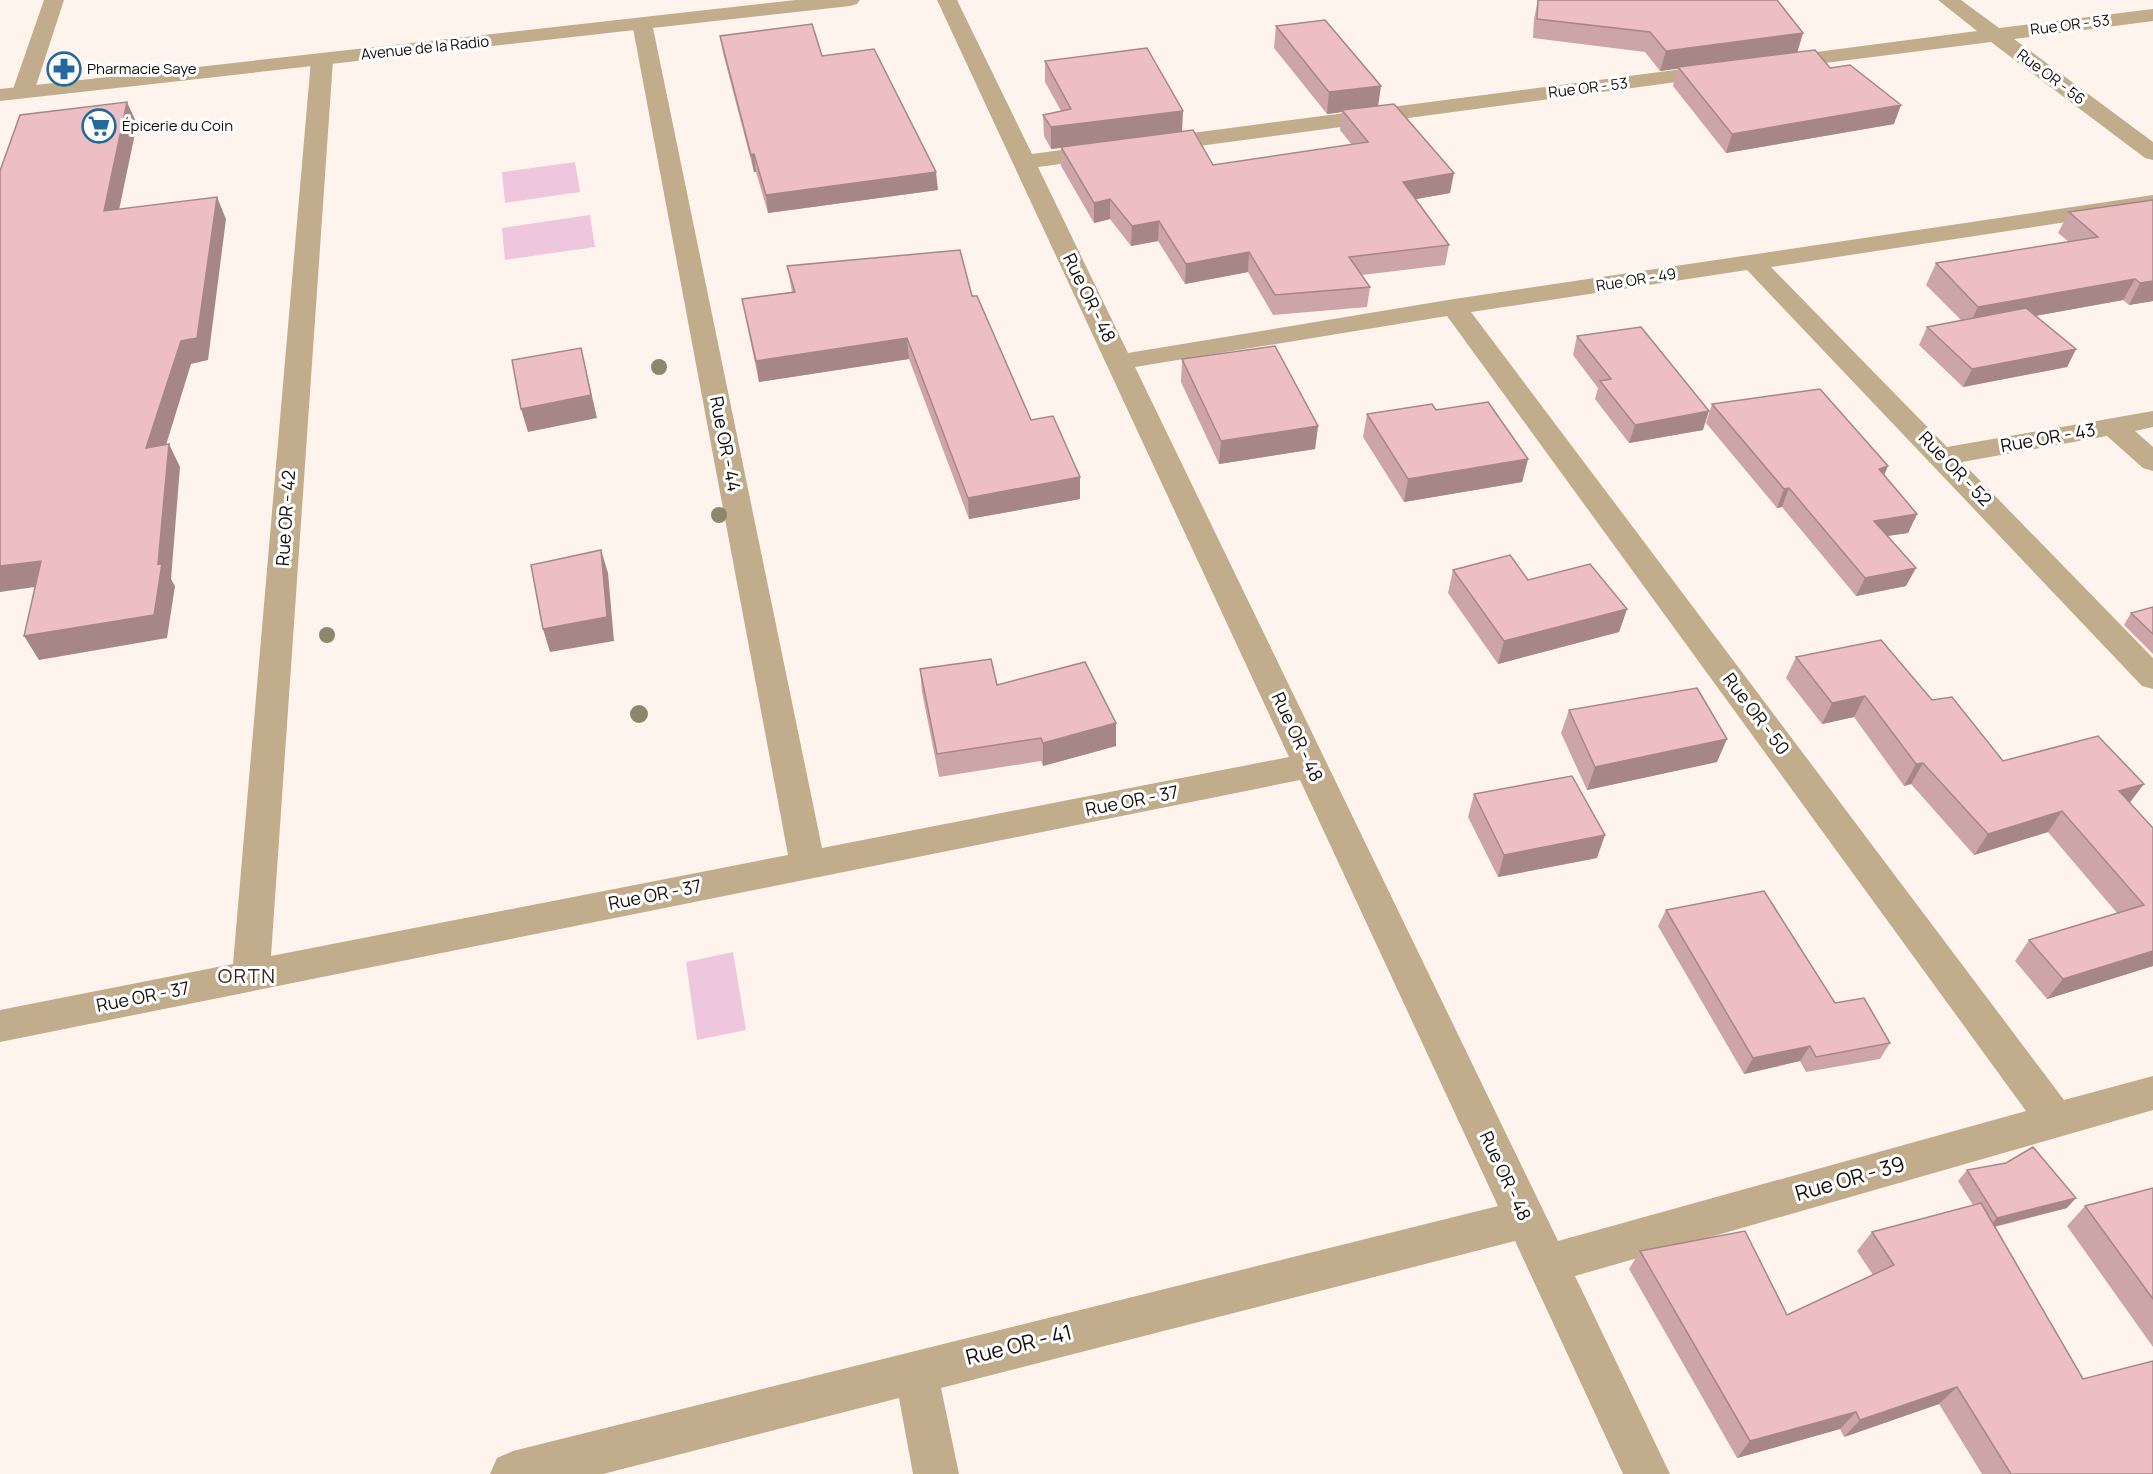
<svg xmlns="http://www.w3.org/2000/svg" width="2153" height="1474" viewBox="0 0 2153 1474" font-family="Manrope,sans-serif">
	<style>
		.water { fill: #eec7de }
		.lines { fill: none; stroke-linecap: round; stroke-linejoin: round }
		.minor { fill: #c1ac8b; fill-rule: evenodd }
		.tertiary { fill: #c1ac8b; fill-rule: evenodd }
		.tree { fill: #8c876b }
		.wall { fill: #cda4a7 }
		.shaded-wall { fill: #a78688 }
		.building { fill: #eebfc2; stroke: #a78688; stroke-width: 1.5 }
		.labels { text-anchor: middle; stroke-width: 6; stroke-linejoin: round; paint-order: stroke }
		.far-street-label { font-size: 15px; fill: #100c0a; stroke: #fff }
		.far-poi-label { font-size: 15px; fill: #100c0a; stroke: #fff; text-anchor: start }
		.street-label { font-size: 18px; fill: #100c0a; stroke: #fff }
		.neighbourhood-label { font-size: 20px; letter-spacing: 1.5px; fill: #372c28; stroke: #fff }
		.near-street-label { font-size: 21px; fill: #100c0a; stroke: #fff }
	</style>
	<rect width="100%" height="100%" fill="#fef3ed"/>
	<path class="water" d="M575 162 580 192 505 203 502 172Z
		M590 215 595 247 505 260 502 228Z
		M733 952 746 1030 697 1040 686 962Z"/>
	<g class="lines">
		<path class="minor" d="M44 0H64L34 92 31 97H15L12 92Z
			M937 0H957L1032 154 1105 144 1113 146 1116 151 1113 156 1105 158 1038 167 1128 353 1454 299 2153 195V209L1771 267 1947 447 2153 411V427L2135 431 2153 447V471L2143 468 2107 436 1962 462 2153 658V689L2142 686 1747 270 1471 312 2064 1100 2153 1076V1110L1575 1276 1670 1474H1623L1515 1241 941 1388 959 1474H913L899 1398 603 1474H490L497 1458 513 1451 1498 1206 1300 780 0 1042V1010L233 964 311 60 315 56H329L333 60 271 956 788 855 632 23 635 19H649L652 23 822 848 1289 757ZM1447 316 2026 1111 1558 1241 1135 367Z
			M1938 0H1961L1999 28 2153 9V21L2014 39 2153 142V160L2145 158 1991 42 1778 69 1771 67 1767 63 1771 59 1778 57 1977 31Z
			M1721 64 1729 65 1732 70 1729 75 1154 152 1146 150 1143 145 1146 140 1154 138Z"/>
		<path class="tertiary" d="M796 0H860L857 4 850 6 0 101V89Z"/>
	</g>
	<g class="tree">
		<circle cx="659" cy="367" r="8"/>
		<circle cx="719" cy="515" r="8"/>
		<circle cx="327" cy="635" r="8"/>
		<circle cx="639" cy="714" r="9"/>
	</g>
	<path class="wall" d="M1538 0 1803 33 1797 52 1830 68 1894 124 1726 153 1673 86 1678 68 1660 71 1645 52 1533 38 1534 19Z
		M1276 26 1378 106 1450 193 1416 199 1449 245 1445 265 1362 275 1370 287 1367 307 1273 315 1248 272 1185 284 1158 241 1131 246 1110 219 1094 223 1061 166V148L1051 149 1044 136 1043 115 1061 111 1045 82V61L1182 131 1213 165 1352 145 1340 130 1342 112 1327 114 1274 48Z
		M720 36 822 56 938 190 768 213 756 172H754L723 53Z
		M2153 200V301L2129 305 2123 300 2035 316 2076 349 2067 367 1963 387 1919 345 1927 327 1961 320 1926 285 1936 263 2069 242 2058 233 2069 212Z
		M787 266 972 296 1031 420 1080 499 969 519 909 359 759 382 746 320 742 299 792 292Z
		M1577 336 1703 430 1629 443 1595 399 1598 388 1573 355Z
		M1182 359 1318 426 1315 449 1219 464 1181 382Z
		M1712 404 1884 475 1917 514 1908 533 1887 536 1906 586 1856 596 1782 507 1777 508 1706 423Z
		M1436 410 1528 459 1522 482 1404 502 1363 437 1367 414Z
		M1453 570 1528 580 1627 609 1619 632 1498 664 1448 593Z
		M2153 607V654L2124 625 2131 613Z
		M1796 657 1932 700 2003 761 2130 803 2153 828V966L2047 999 2015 961 2029 940 2117 913 2048 832 1974 855 1911 784 1904 786 1854 717 1822 724 1786 678Z
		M920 669 997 685 1116 723V746L1043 766 1041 761 939 777 922 692Z
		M1569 710 1717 762 1587 790 1561 733Z
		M1474 794 1597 858 1498 877 1468 817Z
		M1666 910 1835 1003 1890 1043 1880 1059 1806 1072 1800 1061 1744 1074 1658 926Z
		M1967 1170 2067 1208 1995 1227 2083 1379 2153 1474H1982L1939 1404 1844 1437 1840 1429 1737 1458 1629 1269 1640 1251 1787 1315 1873 1275 1857 1251 1872 1232 1973 1205 1958 1181Z
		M2153 1188V1347L2067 1226 2085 1206Z"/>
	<path class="shaded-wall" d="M1803 33 1797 53 1660 71 1666 51Z
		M1381 86 1378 107 1342 110V112L1327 114 1329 92Z
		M127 102 137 124 114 234 104 211Z
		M1901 105 1894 124 1726 153 1732 134Z
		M1183 111 1182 132 1051 149V127Z
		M754 154 756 172H754L751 155Z
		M936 172 938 190 768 213 766 195Z
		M1454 173 1450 193 1400 202 1403 182Z
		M217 197 226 219 208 360 191 364 158 471 146 448Z
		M1110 199V219L1094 223V203Z
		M1159 221 1158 241 1131 246 1132 226Z
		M1249 252 1248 272 1185 284 1186 264Z
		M2135 279 2123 300 1968 328 1978 307Z
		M2153 281V301L2129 305 2140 283Z
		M907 338 909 359 759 382 756 361Z
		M581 348 597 418 528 432 521 409Z
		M2076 349 2067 367 1963 387 1972 369Z
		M1709 411 1703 430 1629 443 1635 425Z
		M1318 426 1315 449 1219 464 1221 441Z
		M169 444 180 467 171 579 175 586 167 638 39 660 24 636 158 564Z
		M1528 459 1522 482 1404 502 1408 479Z
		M1888 466 1880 485 1879 469Z
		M1080 477V499L969 519 968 498Z
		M1789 488 1782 507 1777 508 1784 489Z
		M1917 514 1908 533 1866 539 1874 521Z
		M601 550 608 573 614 641 550 652 543 629Z
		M41 561 55 584 0 592V566Z
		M1916 568 1906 586 1856 596 1865 578Z
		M1627 609 1619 632 1498 664 1504 641Z
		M1865 696 1854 717 1822 724 1832 703Z
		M1116 723V746L1043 766V743Z
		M1727 739 1717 762 1587 790 1595 767Z
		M1923 763 1911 784 1904 786 1916 764Z
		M2144 784 2128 805 2119 791Z
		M2062 811 2048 832 1974 855 1988 834Z
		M1605 835 1597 858 1498 877 1504 855Z
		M2153 951V966L2047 999 2063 979Z
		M1810 1046 1800 1061 1744 1074 1753 1058Z
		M2076 1198 2067 1208 1988 1228 1997 1218Z
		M1957 1387 1939 1404 1844 1437 1860 1420Z
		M1856 1412 1840 1429 1737 1458 1750 1441Z"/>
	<path class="building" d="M1538 0H1777L1803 33 1666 51 1650 32 1537 19Z
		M1325 20 1381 86 1329 92 1276 26Z
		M812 24 822 56 874 49 936 172 766 195 754 154 751 155 720 36Z
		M1147 48 1183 111 1051 127 1043 115 1071 109 1045 61Z
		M1815 50 1830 68 1850 65 1901 105 1732 134 1678 67Z
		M127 102 104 211 217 197 197 338 181 341 146 448 169 444 158 564 162 563 154 615 24 636 41 561 0 566V171L20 115Z
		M1394 104 1454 173 1403 182 1449 245 1349 257 1370 287 1275 295 1249 252 1186 264 1159 221 1132 226 1110 199 1094 203 1061 147 1193 130 1213 165 1368 142 1342 110Z
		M2153 200V281L2140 283 2135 279 1978 307 1936 263 2098 237 2069 212Z
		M960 250 972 296H977L1031 420 1053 416 1080 477 968 498 907 338 756 361 742 299 795 292 787 266Z
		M2026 308 2076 349 1972 369 1927 327Z
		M1641 327 1709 411 1635 425 1600 381 1611 379 1577 336Z
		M1275 346 1318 426 1221 441 1182 359Z
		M581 348 591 395 521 409 512 360Z
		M1820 389 1888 466 1879 469 1917 514 1874 521 1916 568 1865 578 1789 488 1784 489 1712 404Z
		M1488 402 1528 459 1408 479 1367 414 1432 404 1436 410Z
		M601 550 607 617 543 629 531 565Z
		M1510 555 1528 580 1590 564 1627 609 1504 641 1453 570Z
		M2153 607V634L2131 613Z
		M1881 640 1932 700 1952 697 2003 761 2098 736 2144 784 2119 791 2153 828V951L2063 979 2029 940 2144 905 2062 811 1988 834 1923 763 1916 764 1865 696 1832 703 1796 657Z
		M991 659 997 685 1085 662 1116 723 1043 743 1041 738 937 754 920 669Z
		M1697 688 1727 739 1595 767 1569 710Z
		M1572 776 1605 835 1504 855 1474 794Z
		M1764 891 1835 1003 1864 998 1890 1043 1816 1057 1810 1046 1753 1058 1666 910Z
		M2033 1147 2076 1198 1997 1218 1967 1170 2006 1163Z
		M2153 1188V1299L2085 1206Z
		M1981 1203 2083 1379 2153 1361V1474H2011L1957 1387 1860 1420 1856 1412 1750 1441 1640 1251 1745 1231 1787 1315 1894 1265 1872 1232Z"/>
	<defs>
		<symbol id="pharmacy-ring" viewBox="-11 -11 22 22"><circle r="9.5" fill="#fff" stroke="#22699d" stroke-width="1.5"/><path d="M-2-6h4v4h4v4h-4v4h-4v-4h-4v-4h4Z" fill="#22699d"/></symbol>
		<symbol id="supermarket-ring" viewBox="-11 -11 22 22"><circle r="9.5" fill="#fff" stroke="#22699d" stroke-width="1.5"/><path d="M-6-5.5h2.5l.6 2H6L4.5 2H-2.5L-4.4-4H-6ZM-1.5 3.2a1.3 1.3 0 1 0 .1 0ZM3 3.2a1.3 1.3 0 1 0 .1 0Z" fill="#22699d"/></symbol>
	</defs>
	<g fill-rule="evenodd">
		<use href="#pharmacy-ring" x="45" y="50" width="38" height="38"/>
		<use href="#supermarket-ring" x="80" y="107" width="38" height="38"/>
	</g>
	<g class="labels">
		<g class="far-street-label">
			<text transform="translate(2070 25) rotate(-7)" y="5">Rue OR - 53</text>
			<text transform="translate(425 48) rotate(-6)" y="5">Avenue de la Radio</text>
			<text transform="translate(2051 77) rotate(37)" y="5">Rue OR - 56</text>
			<text transform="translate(1588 88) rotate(-7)" y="5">Rue OR - 53</text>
			<text transform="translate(1636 280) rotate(-9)" y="5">Rue OR - 49</text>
		</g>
		<g class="far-poi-label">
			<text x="87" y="74">Pharmacie Saye</text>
			<text x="122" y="131">Épicerie du Coin</text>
		</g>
		<g class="street-label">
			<text transform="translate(1089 298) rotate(64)" y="6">Rue OR - 48</text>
			<text transform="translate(2048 438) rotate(-10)" y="6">Rue OR - 43</text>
			<text transform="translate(725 444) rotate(79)" y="6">Rue OR - 44</text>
			<text transform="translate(1955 469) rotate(46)" y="6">Rue OR - 52</text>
			<text transform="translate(286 518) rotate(-86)" y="6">Rue OR - 42</text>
			<text transform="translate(1756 714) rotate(53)" y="6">Rue OR - 50</text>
			<text transform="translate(1297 737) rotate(65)" y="6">Rue OR - 48</text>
			<text transform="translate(1132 801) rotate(-11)" y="6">Rue OR - 37</text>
			<text transform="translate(655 895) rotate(-11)" y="6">Rue OR - 37</text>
			<text transform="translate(143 997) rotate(-11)" y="6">Rue OR - 37</text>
			<text transform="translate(1505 1176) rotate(65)" y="6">Rue OR - 48</text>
		</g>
		<g class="neighbourhood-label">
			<text x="247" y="983">ORTN</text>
		</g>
		<g class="near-street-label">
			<text transform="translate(1850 1179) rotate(-16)" y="7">Rue OR - 39</text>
			<text transform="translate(1019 1345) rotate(-14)" y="7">Rue OR - 41</text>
		</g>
	</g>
</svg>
